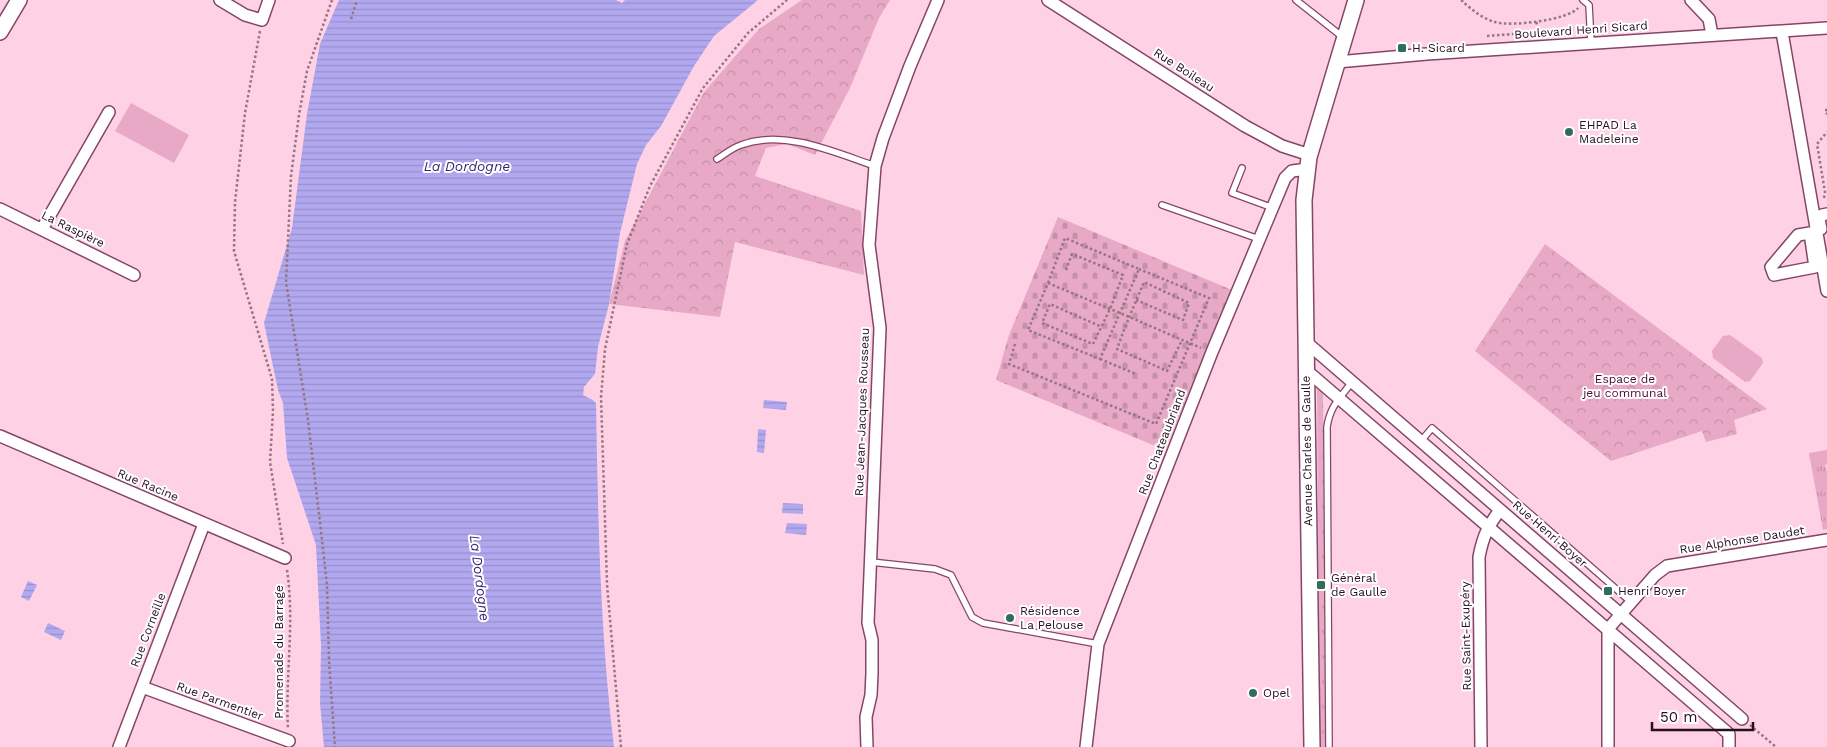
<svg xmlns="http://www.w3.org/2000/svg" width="1827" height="747" viewBox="0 0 1827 747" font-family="'Work Sans',sans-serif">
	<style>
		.grass { fill: url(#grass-tufts) }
		.cemetery { fill: url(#cemetery-stones) }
		.park { fill: url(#park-crowns) }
		.garden { fill: #e7a9c6 }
		.water { fill: url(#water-rules) }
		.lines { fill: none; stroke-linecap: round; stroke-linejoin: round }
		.lane-casing { stroke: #854666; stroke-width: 8 }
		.street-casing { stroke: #854666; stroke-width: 14 }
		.secondary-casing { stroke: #854666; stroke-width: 18 }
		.path { stroke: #977484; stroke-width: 2.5; stroke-dasharray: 2.5 2.5; stroke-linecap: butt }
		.lane { stroke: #fff; stroke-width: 5.5 }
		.street { stroke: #fff; stroke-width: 11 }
		.secondary { stroke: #fff; stroke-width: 15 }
		.poi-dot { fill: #306e5a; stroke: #fff; stroke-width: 2 }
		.labels { text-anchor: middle; stroke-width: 4; stroke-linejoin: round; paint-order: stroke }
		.street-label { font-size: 12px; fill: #280f1c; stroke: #fff }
		.poi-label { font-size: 12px; fill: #280f1c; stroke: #fff; text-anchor: start }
		.park-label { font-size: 12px; fill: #4b0831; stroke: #fff }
		.water-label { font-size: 14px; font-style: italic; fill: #3a2577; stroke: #fff }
	</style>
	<defs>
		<pattern id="grass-tufts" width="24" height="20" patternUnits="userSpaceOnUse" patternTransform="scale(1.25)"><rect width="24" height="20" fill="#e7a9c6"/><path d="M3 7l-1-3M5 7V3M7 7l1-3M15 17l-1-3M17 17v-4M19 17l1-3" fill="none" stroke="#c690aa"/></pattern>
		<pattern id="cemetery-stones" width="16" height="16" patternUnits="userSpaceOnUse" patternTransform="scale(1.25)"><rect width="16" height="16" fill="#e7a9c6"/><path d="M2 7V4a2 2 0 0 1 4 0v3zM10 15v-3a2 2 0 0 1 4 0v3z" fill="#c690aa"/></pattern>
		<pattern id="park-crowns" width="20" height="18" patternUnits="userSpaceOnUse" patternTransform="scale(1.25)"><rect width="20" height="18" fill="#e7a9c6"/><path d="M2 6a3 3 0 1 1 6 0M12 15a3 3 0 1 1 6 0" fill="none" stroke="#c690aa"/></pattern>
		<pattern id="water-rules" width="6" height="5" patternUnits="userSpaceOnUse" patternTransform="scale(1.25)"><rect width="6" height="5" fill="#b1a8ef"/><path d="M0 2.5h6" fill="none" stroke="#988fcc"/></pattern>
	</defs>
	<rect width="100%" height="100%" fill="#fed1e5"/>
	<path class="grass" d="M1317 389 1323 392 1326 747H1320Z
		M1827 450V464L1825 465 1827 472V529L1823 530 1809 453Z"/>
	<path class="cemetery" d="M1058 217 1232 290 1165 450 996 380 1009 335Z"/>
	<path class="park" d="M802 0H890L879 18 850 88 815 155 787 144 766 148 755 176 861 211 864 275 735 242 720 317 609 304 625 241 704 92 759 29Z
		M1545 244 1767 409 1734 420 1737 434 1706 442 1702 431 1611 461 1475 351Z"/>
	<path class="garden" d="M131 103 189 135 174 163 115 131Z
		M1730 335 1762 358 1763 363 1750 381 1745 382 1713 358 1712 351 1723 336Z"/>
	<path class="water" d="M339 0H616L622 3 625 0H758L714 36 694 66 661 126 646 145 637 164 620 233 609 304 598 347 595 374 584 387 583 395 593 400 596 403C598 518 600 633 614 747H324L320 703 321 646 316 545 287 458 283 403 278 390 264 323 292 228 307 114 320 44Z
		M764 400 787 402 786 410 763 408Z
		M758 429 766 430 764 453 757 452Z
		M783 503 803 504V514L782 513Z
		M787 523 807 524 806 535 785 533Z
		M28 581 37 585 29 601 21 597Z
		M48 623 65 631 61 640 44 632Z"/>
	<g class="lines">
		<defs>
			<path id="lane" d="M1296 0 1344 38
				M1583 0 1589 5 1591 43
				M717 159C725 154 732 148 741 145 784 129 834 152 875 166
				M1242 168 1232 193 1273 208
				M1162 205 1259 239
				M1421 441 1432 428 1631 602
				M871 562 935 569 951 575 972 617 983 623 1098 644
				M1329 747 1327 427C1330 406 1340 398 1352 382"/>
			<path id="street" d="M220 0 245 15 262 20 269 0
				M1048 0 1245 126 1282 146 1310 155
				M1691 0 1709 19 1712 35
				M1782 32 1827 291
				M1337 62 1427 54 1827 28
				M0 209 134 275
				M42 229 109 112
				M1821 229 1819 220 1822 215 1827 214
				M1810 233 1815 267 1774 275 1771 267 1798 235Z
				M1306 342 1742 719
				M1306 370 1729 734V747
				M0 436 285 558
				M1608 629 1655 575 1667 566 1827 540
				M1608 629V747
				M142 687 289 741
				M119 747 204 524
				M867 747 866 717 871 695 872 673V640L868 623 880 328 869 245 875 166 883 138 910 66 938 0
				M1086 747 1098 644 1212 352 1285 178 1292 171 1308 169
				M1481 747 1479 557C1483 536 1488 526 1500 510"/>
			<path id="secondary" d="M0 32 19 0
				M1312 747 1304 200 1309 157 1356 0"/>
		</defs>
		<use href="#lane" class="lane-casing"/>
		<use href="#street" class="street-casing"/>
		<use href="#secondary" class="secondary-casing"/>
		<path class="path" d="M332 0 307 71 299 115 291 176 286 282 308 420 321 531 327 585 329 661 335 747
			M1463 0 1462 1C1471 9 1483 19 1495 22 1511 27 1568 20 1578 8
			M351 19 357 0
			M260 31 245 113 235 202 234 251 272 379 273 411 270 462 283 544
			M1487 36 1539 32 1536 21
			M1827 109 1825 112 1827 114
			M1824 198 1825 192 1817 144 1827 132
			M1066 270 1072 254 1123 275 1110 309 1093 344 1042 323 1050 304 1102 327
			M1048 283 1065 238 1139 269 1100 359 1028 330 1048 283 1110 309 1120 313 1201 348
			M1136 300 1183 320 1189 303 1144 282C1135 304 1125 326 1117 349L1167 371 1182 340
			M1015 344 1009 364 1156 424 1209 298 1139 269
			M1100 359 1136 374
			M287 570C295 623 285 676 288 729
			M1750 725 1776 747
			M621 747 607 584 601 397 605 349 627 244 650 186 703 88 748 33 787 0"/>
		<use href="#lane" class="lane"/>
		<use href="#street" class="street"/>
		<use href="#secondary" class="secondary"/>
	</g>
	<g class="poi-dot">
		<rect x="1397" y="43" width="10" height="10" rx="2.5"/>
		<circle cx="1569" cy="132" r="5"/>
		<rect x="1316" y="580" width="10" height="10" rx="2.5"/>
		<rect x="1603" y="586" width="10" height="10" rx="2.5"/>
		<circle cx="1010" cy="618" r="5"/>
		<circle cx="1253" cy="693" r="5"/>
	</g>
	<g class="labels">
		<g class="street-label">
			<text transform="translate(1581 30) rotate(-4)" y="4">Boulevard Henri Sicard</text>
			<text transform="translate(1184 70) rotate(33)" y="4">Rue Boileau</text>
			<text transform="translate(73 229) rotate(26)" y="4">La Raspière</text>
			<text transform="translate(862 412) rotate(-88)" y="4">Rue Jean-Jacques Rousseau</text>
			<text transform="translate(1162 442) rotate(-69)" y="4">Rue Chateaubriand</text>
			<text transform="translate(1307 451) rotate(-91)" y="4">Avenue Charles de Gaulle</text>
			<text transform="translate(148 485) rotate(23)" y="4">Rue Racine</text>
			<text transform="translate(1550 534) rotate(41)" y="4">Rue Henri Boyer</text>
			<text transform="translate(1742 540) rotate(-9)" y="4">Rue Alphonse Daudet</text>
			<text transform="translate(148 630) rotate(-69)" y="4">Rue Corneille</text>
			<text transform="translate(1466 636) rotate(-91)" y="4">Rue Saint-Exupéry</text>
			<text transform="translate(279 652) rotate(-90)" y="4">Promenade du Barrage</text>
			<text transform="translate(220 701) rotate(20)" y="4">Rue Parmentier</text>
		</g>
		<g class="poi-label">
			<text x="1412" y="52">H. Sicard</text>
			<text x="1579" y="129">EHPAD La<tspan x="1579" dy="14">Madeleine</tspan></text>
			<text x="1331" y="582">Général<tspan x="1331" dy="14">de Gaulle</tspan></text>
			<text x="1618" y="595">Henri Boyer</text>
			<text x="1020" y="615">Résidence<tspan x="1020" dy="14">La Pelouse</tspan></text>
			<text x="1263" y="697">Opel</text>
		</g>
		<g class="park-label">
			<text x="1625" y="383">Espace de<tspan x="1625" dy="14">jeu communal</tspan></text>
		</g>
		<g class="water-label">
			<text x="467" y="171">La Dordogne</text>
			<text transform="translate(480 578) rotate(83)" y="5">La Dordogne</text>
		</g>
	</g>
	<path d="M1652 722v8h101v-8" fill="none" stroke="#280f1c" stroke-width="2.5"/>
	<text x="1660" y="722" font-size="15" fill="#280f1c" stroke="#ffffff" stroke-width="4" paint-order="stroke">50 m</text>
</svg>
